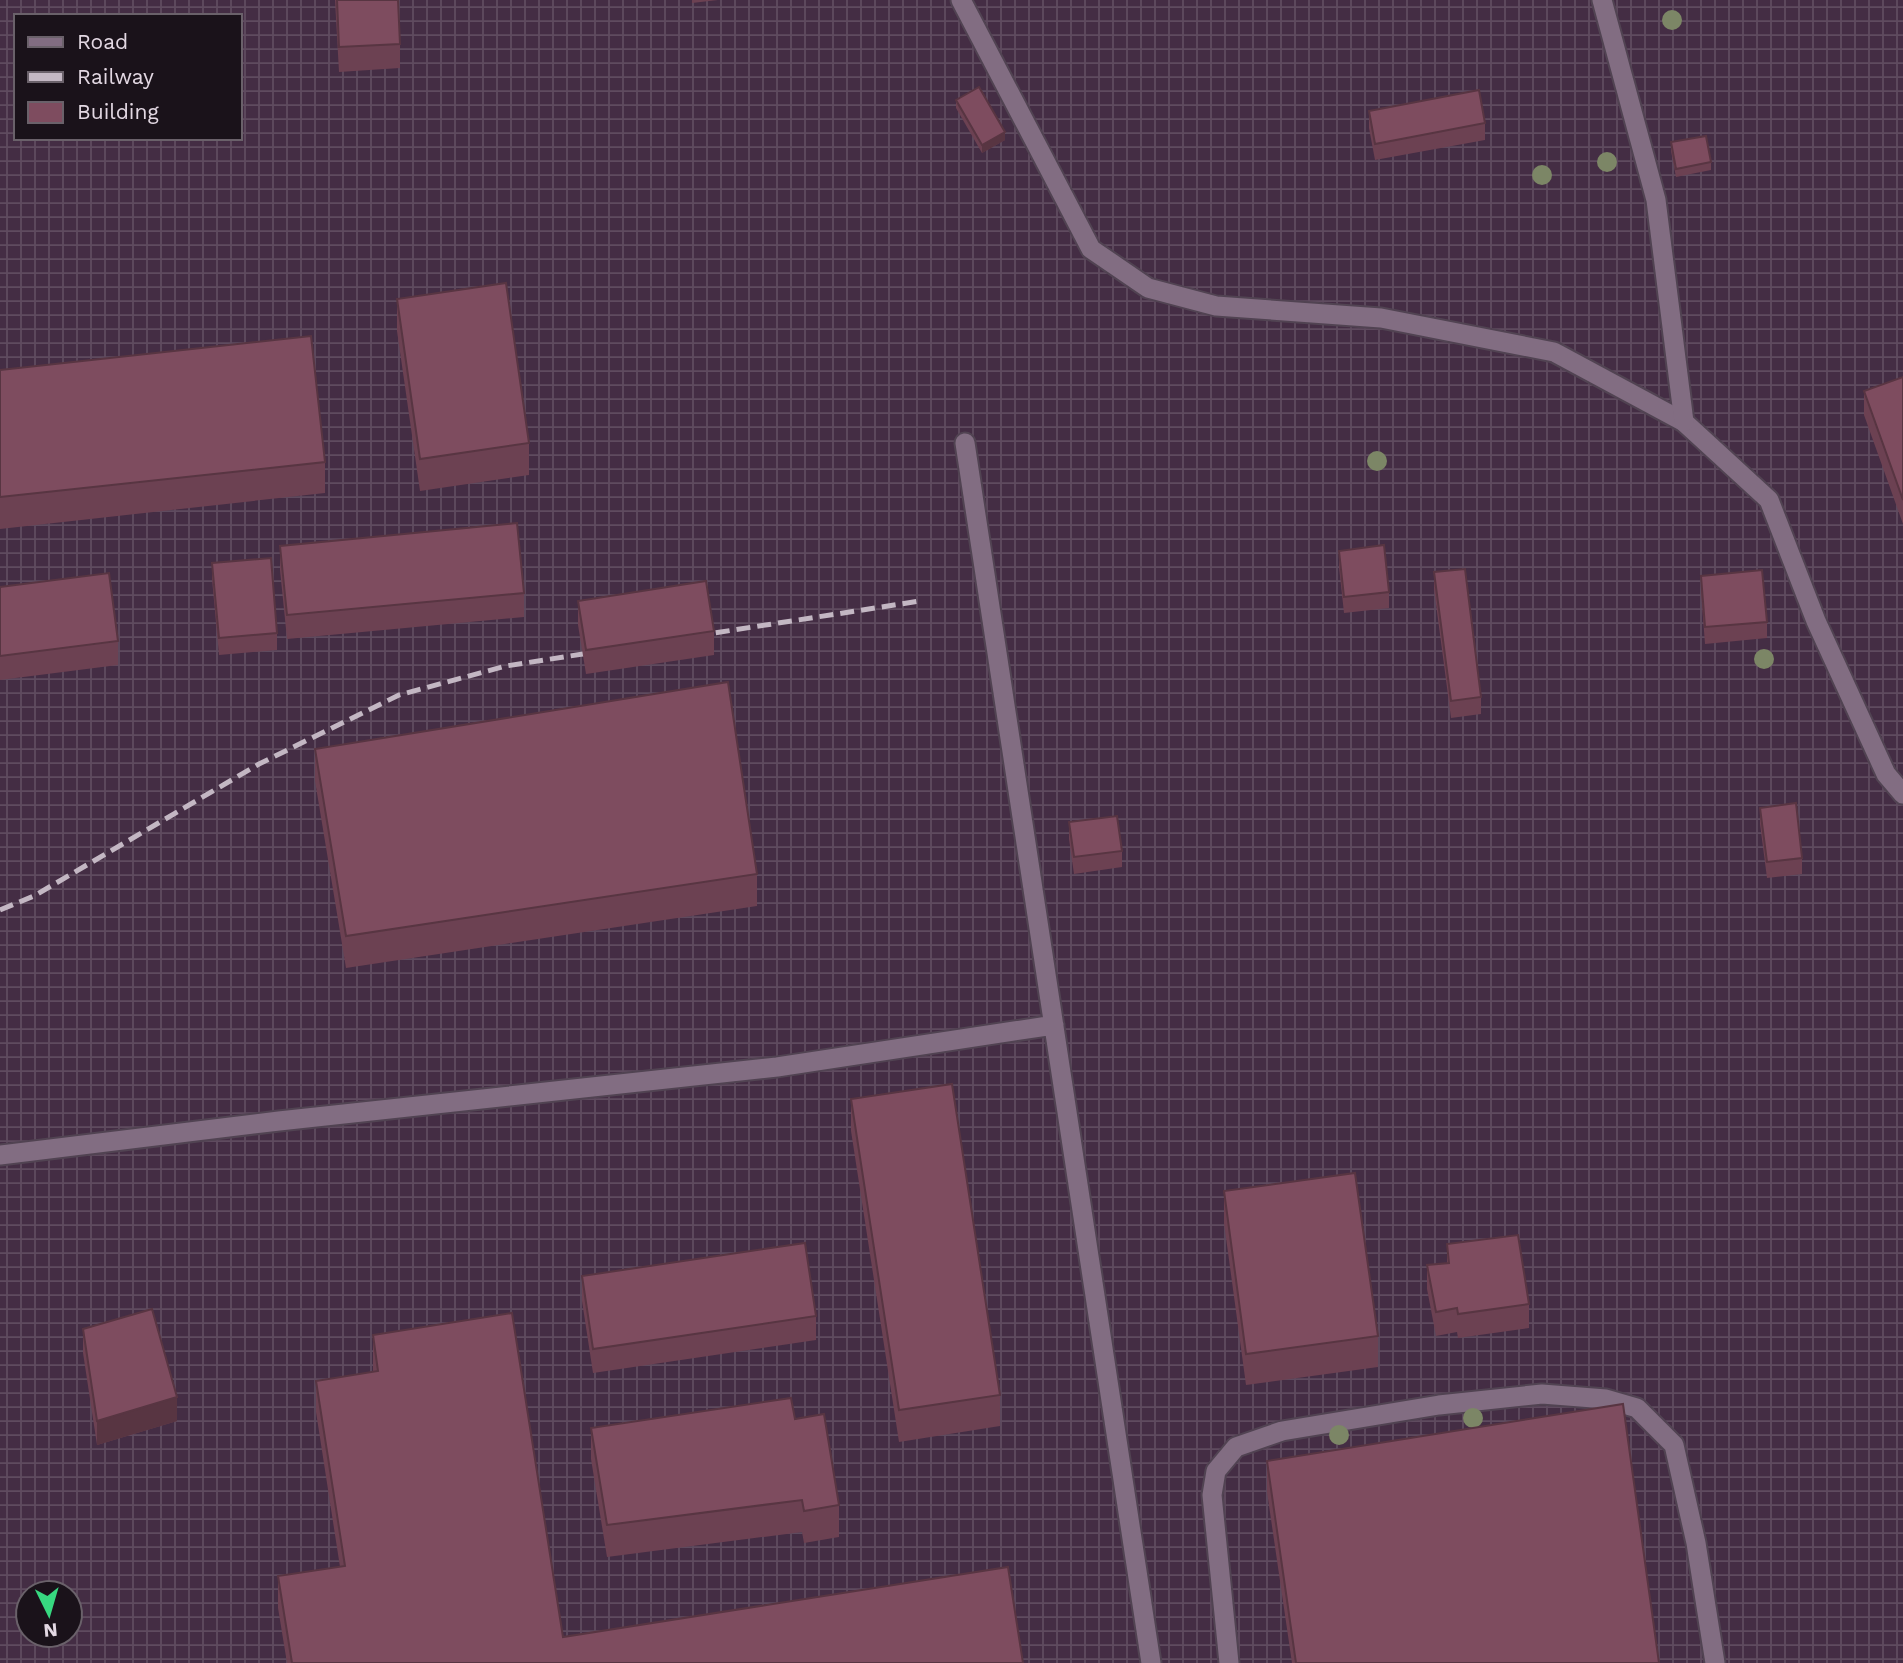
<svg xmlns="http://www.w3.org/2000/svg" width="1903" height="1663" viewBox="0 0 1903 1663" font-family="'Work Sans',sans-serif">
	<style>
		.industrial { fill: url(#industrial-grid); fill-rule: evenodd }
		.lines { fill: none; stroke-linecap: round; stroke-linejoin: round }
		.service-casing { stroke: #514352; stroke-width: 23 }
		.minor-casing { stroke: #514352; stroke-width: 23 }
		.service { stroke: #826d82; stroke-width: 19 }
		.minor { stroke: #826d82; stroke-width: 19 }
		.rail { stroke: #c3b7c3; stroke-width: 5; stroke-dasharray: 14 7; stroke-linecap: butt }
		.tree { fill: #7c8666 }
		.wall { fill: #6c4152 }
		.shaded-wall { fill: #583542 }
		.building { fill: #7e4c5f; stroke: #583542; stroke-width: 2 }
	</style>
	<defs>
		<pattern id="industrial-grid" width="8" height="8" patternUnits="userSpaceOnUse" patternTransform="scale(1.75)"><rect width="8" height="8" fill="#442d44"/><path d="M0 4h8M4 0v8" fill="none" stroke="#5f4b5f"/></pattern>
	</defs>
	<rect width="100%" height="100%" fill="#382638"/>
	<path class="industrial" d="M0 0H1903V1663H0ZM16 16H240V138H16ZM28 1593H70V1635H28Z"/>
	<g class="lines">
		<defs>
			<path id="service" d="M961 0 1091 249 1148 288 1216 306 1381 318 1554 352 1684 422 1769 500 1816 621 1886 774 1903 794
				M965 443 1151 1663
				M0 1155 279 1121 777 1067 1054 1025
				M1229 1663 1212 1495 1216 1471 1236 1447 1282 1431 1439 1405 1542 1394 1606 1399 1637 1408 1674 1445 1696 1543 1715 1663"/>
			<path id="minor" d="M1602 0 1656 200 1684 422"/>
		</defs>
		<use href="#service" class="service-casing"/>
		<use href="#minor" class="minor-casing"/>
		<use href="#service" class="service"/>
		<use href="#minor" class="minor"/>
		<path class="rail" d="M695 636 920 601
			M0 910 34 896 259 764 399 695 506 666 602 651"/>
	</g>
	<g class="tree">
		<circle cx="1672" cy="20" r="10"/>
		<circle cx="1607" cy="162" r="10"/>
		<circle cx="1542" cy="175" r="10"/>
		<circle cx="1377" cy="461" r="10"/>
		<circle cx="1764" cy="659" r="10"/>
		<circle cx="1473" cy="1418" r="10"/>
		<circle cx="1339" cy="1435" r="10"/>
	</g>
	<path class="wall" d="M335 0H398L400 44V68L339 72Z
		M692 0H718L692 3Z
		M956 100 1005 140 982 153 956 108Z
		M1369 111 1485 123V140L1375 160 1369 128Z
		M1671 142 1711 162V170L1676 177 1671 151Z
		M397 299 529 443V475L420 491 397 331Z
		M0 370 325 462V493L0 529Z
		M1903 377V524L1864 415V391Z
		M280 546 524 593V617L287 639 280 570Z
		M1339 551 1389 592V608L1344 613 1339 567Z
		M212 563 277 633V650L219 655 212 579Z
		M1434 572 1481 697V714L1451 718 1434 589Z
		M1701 576 1767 622V638L1705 644 1701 592Z
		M0 587 118 641V665L0 680Z
		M578 601 714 631V655L586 674 578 625Z
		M315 749 757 874V906L346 968 315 781Z
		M1760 808 1802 858V874L1767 878 1760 824Z
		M1069 822 1122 851V867L1074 874 1069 839Z
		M851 1099 1000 1395V1426L899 1442 851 1131Z
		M1224 1191 1378 1336V1367L1246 1385 1224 1223Z
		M1447 1244 1529 1304V1328L1458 1338 1457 1332 1436 1336 1427 1289V1265L1447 1263Z
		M582 1276 816 1316V1340L593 1373 582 1301Z
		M83 1329 177 1421 97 1445 83 1353Z
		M373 1335 563 1637 1023 1663H287L278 1608V1576L340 1567 316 1412V1381L373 1372Z
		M795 1419 839 1505V1537L804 1543 802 1532 607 1557 591 1459V1428Z
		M1267 1461 1659 1663H1292L1267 1492Z"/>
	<path class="shaded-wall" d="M1005 132V140L982 153V145Z
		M177 1397V1421L97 1445V1421Z"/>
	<path class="building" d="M337 0H398L400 44 339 47Z
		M979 87 1005 132 982 145 956 100Z
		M1479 90 1485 123 1375 144 1369 111Z
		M1706 136 1711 162 1676 169 1671 142Z
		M506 283 529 443 420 459 397 299Z
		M311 336 325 462 0 497V370Z
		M1903 377V500L1864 391Z
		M517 523 524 593 287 615 280 546Z
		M1384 545 1389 592 1344 597 1339 551Z
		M271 558 277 633 219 638 212 563Z
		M1465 569 1481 697 1451 701 1434 572Z
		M1762 570 1767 622 1705 627 1701 576Z
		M109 573 118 641 0 656V587Z
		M706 581 714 631 586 650 578 601Z
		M728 682 757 874 346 936 315 749Z
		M1796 803 1802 858 1767 862 1760 808Z
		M1117 816 1122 851 1074 857 1069 822Z
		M952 1084 1000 1395 899 1410 851 1099Z
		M1355 1173 1378 1336 1246 1354 1224 1191Z
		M1518 1235 1529 1304 1458 1314 1457 1308 1436 1312 1427 1265 1449 1263 1447 1244Z
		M805 1243 816 1316 593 1349 582 1276Z
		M152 1309 177 1397 97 1421 83 1329Z
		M512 1313 563 1637 1008 1567 1023 1663H292L278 1576 345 1566 316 1381 378 1371 373 1335Z
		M791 1398 795 1419 824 1414 839 1505 804 1511 802 1500 607 1525 591 1428Z
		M1623 1404 1659 1663H1296L1267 1461Z"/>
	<rect x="14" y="14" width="228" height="126" fill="#1a121a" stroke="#6a616a" stroke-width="2"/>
	<rect x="28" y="37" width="35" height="10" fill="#826d82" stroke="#6a616a" stroke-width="2"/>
	<text x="77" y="49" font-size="21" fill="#e3d8e3">Road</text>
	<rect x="28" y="72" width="35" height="10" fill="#c3b7c3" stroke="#6a616a" stroke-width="2"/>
	<text x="77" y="84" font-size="21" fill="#e3d8e3">Railway</text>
	<rect x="28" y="102" width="35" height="21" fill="#7e4c5f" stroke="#6a616a" stroke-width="2"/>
	<text x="77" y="119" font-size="21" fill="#e3d8e3">Building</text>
	<g transform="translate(49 1614) rotate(175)"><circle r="33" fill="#1a121a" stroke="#6a616a" stroke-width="2"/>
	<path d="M0-5L12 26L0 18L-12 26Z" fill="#37d880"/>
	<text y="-10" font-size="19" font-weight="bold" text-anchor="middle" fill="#e3d8e3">N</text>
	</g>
</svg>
